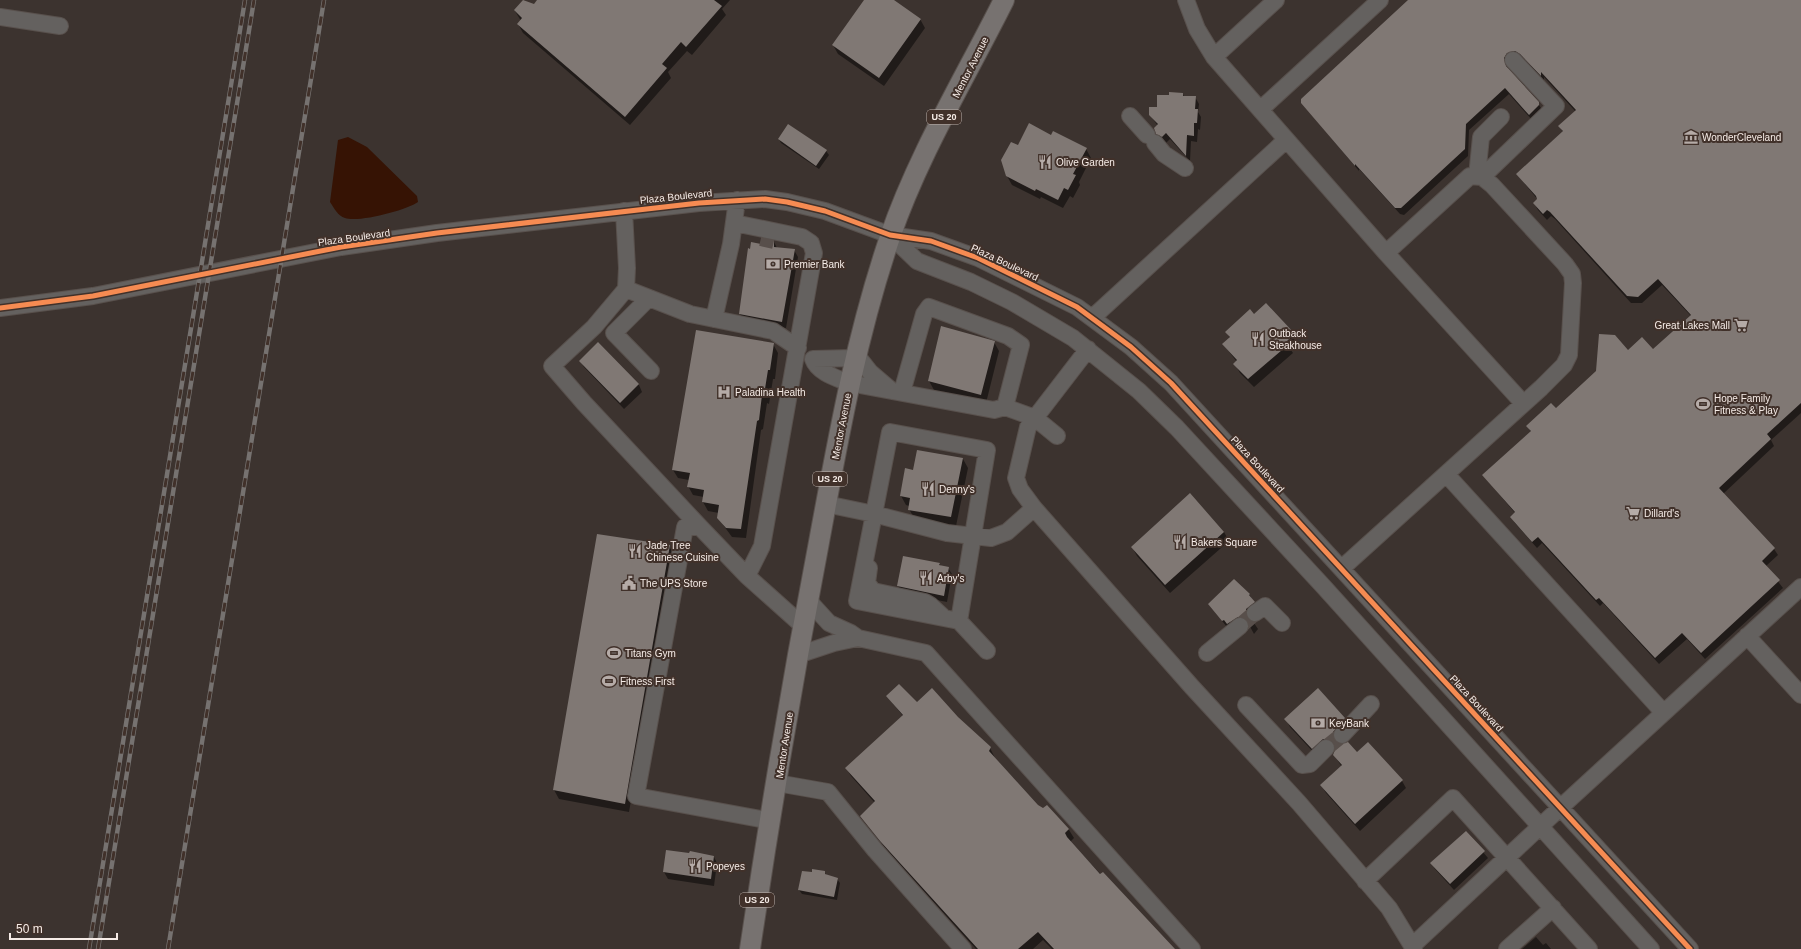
<svg xmlns="http://www.w3.org/2000/svg" width="1801" height="949" viewBox="0 0 1801 949" font-family="Arial,sans-serif">
	<style>
		.water { fill: #361304 }
		.shadow { fill: #0007 }
		.building { fill: #807874 }
		.lines { fill: none; stroke-linecap: round; stroke-linejoin: round }
		.minor-tunnel { stroke: #584f4b; stroke-width: 16; stroke-dasharray: 16 8; stroke-linecap: butt }
		.minor-casing { stroke: #59514d; stroke-width: 18 }
		.major-casing { stroke: #59514d; stroke-width: 22 }
		.minor { stroke: #64615f; stroke-width: 16 }
		.major { stroke: #777270; stroke-width: 20 }
		.rail-casing { stroke: #767270; stroke-width: 4.5 }
		.rail { stroke: #41312a; stroke-width: 3; stroke-dasharray: 9; stroke-linecap: butt }
		.cycleway-casing { stroke: #41312a; stroke-width: 8 }
		.cycleway { stroke: #f68b52; stroke-width: 5 }
		.labels { text-anchor: middle; stroke-width: 4; stroke-linejoin: round; paint-order: stroke }
		.shield { fill: #41312a; stroke: #c0b4ae; stroke-width: 1 }
		.shield-label { font-size: 9px; font-weight: bold; fill: #f6ece7 }
		.street-label { font-size: 10px; fill: #f6ece7; stroke: #41312a }
		.poi-label { font-size: 10px; fill: #f6ece7; stroke: #41312a; text-anchor: start }
	</style>
	<rect width="100%" height="100%" fill="#3c332f"/>
	<path class="water" d="M348 137 367 147 417 196 418 202C407 210 358 223 345 218 338 216 334 208 330 202L338 140Z"/>
	<path class="shadow" d="M539 0H730L722 9 726 15 692 55 687 51 668 72 671 78 630 125 523 33 518 24 521 21 515 11 534 5Z
		M865 0H892L920 19 925 28 884 86 838 54 833 45Z
		M1410 0H1801V413L1771 440 1774 446 1723 494 1774 549 1778 555 1766 566 1783 588 1705 659 1687 639 1659 664 1603 603 1600 606 1542 543 1537 548 1515 523 1511 517 1515 513 1483 475 1531 432 1528 426 1556 409 1628 351H1653L1691 316 1662 285 1642 303H1631L1555 219 1551 216 1547 220 1538 210 1534 203 1538 200 1517 174 1563 132 1560 127 1576 112 1544 77V81L1525 60 1520 57 1507 65 1508 70 1538 103 1542 110 1533 121 1509 94 1469 130 1468 156 1404 215 1400 214 1359 169V171L1302 103Z
		M1183 94 1184 97H1195L1199 104 1198 112 1201 117 1200 130 1198 129 1197 142 1191 141 1190 161 1170 139 1166 143 1161 140 1157 133 1158 126 1150 115 1170 96Z
		M1052 136 1086 149 1091 158 1079 182 1080 185 1073 198 1070 196 1063 208 1041 197 1040 199 1012 185 1007 176 1018 147Z
		M779 139 826 151 829 155 819 169 781 143Z
		M774 242 777 248 794 250 798 257 786 328 743 321 740 314 761 245Z
		M1254 315 1294 334 1299 343 1291 350 1293 353 1254 387 1240 373 1235 364 1237 362 1223 344 1230 338 1227 333Z
		M994 342 999 351 986 403 934 390 929 381Z
		M598 343 639 385 642 392 624 409 584 367 580 361Z
		M773 344 778 353 775 379H773L769 404 767 403 763 429 761 430 746 538 732 537 718 518 719 513 708 511 703 502 704 497 693 495 688 486 689 480 678 478 673 470Z
		M963 459 968 468 956 526 914 518 909 509V506L906 505 901 496 905 470 914 471Z
		M1224 532 1229 541 1170 593 1137 556 1132 547Z
		M669 546 674 555 629 812 559 799 554 790Z
		M939 564 941 566 948 568 952 574 947 602 902 593 898 586Z
		M1249 594 1258 609 1250 615 1249 621 1254 623 1258 629 1254 634 1248 623 1227 627 1209 605Z
		M887 696 957 717 990 748 995 758 1037 806 1043 810 1047 806 1069 830 1074 838 1070 842 1172 949H1052L1043 940 1033 949H976L886 849 861 816 875 803 851 776 846 768 903 716Z
		M1286 719H1344L1349 727 1337 741 1338 744 1357 753 1402 781 1406 788 1360 831 1326 793 1321 785 1342 767 1334 755 1336 748 1328 747 1317 756 1290 727Z
		M1466 832 1488 858 1454 890 1435 869 1431 863Z
		M690 852 714 857 717 863 714 886 668 879 664 872 690 854Z
		M824 872 827 876 837 879 840 883 837 900 802 894 799 890 813 873Z
		M1536 937 1543 945 1546 943 1551 949H1522Z"/>
	<path class="building" d="M523 0 534 4 537 0H714L722 6 686 47 681 42 662 64 667 68 625 117 517 24 522 18 514 10Z
		M864 0H894L921 19 879 78 832 45Z
		M1408 0H1801V403L1767 434 1771 439 1719 488 1775 548 1762 561 1780 580 1701 653 1682 633 1655 658 1599 598 1596 600 1538 537 1532 542 1510 517 1515 512 1482 475 1531 431 1526 426 1551 403 1556 408 1596 371 1599 334 1615 335 1628 350 1642 337 1653 349 1691 315 1658 279 1638 297 1627 296 1550 212 1547 210 1543 214 1533 203 1537 199 1536 196 1516 174 1563 131 1558 126 1576 110 1541 72V76L1520 54 1515 51 1507 53 1504 58 1506 66 1539 102V105L1529 115 1505 88 1466 124 1465 149 1401 208H1395L1355 164V166L1301 103V99Z
		M1169 92 1183 93V96H1196L1195 109H1198L1197 123H1194V136L1187 135 1186 156 1166 133 1162 137 1156 134 1154 128 1158 124 1149 115V107H1157V95H1169Z
		M1029 123 1051 135 1053 131 1087 148 1073 174 1076 175 1068 190 1064 188 1058 200 1036 189 1035 191 1006 176 1001 160 1011 142 1018 145Z
		M788 124 827 150 816 166 778 139Z
		M761 238 774 241V247L795 249 782 322 739 314 748 248 750 249 751 242 761 244Z
		M1266 303 1295 334 1287 341 1289 344 1248 379 1233 364 1237 360 1222 344 1230 337 1225 332 1250 309 1254 314Z
		M941 326 995 341 981 395 928 381Z
		M696 330 774 343 770 370H768L764 395H762L759 420 757 421 741 529 726 528 717 518 719 505 702 502 704 490 687 487 690 473 672 470Z
		M598 342 639 384 620 403 579 361Z
		M917 450 963 458 951 517 908 510 910 498 900 496 905 468 913 470Z
		M1190 493 1224 532 1165 585 1131 547Z
		M597 534 670 545 625 804 553 790Z
		M903 556 940 563 939 565 949 567 944 596 897 586Z
		M1234 579 1250 594 1249 595 1255 602 1246 609 1247 618 1255 622 1249 628 1248 620 1243 617H1238L1227 624 1224 620 1222 621 1208 604Z
		M899 684 917 702 932 688 958 717 991 747 989 751 1038 805 1043 808 1047 805 1069 829 1065 833 1067 837 1100 874 1103 872 1175 949H1054L1038 932 1018 949H978L880 841 860 816 875 801 845 768 903 715 886 696Z
		M1318 688 1345 718 1333 732 1335 742 1340 744 1348 742 1357 752 1368 742 1403 780 1355 824 1320 785 1342 765 1333 755 1335 750 1333 742 1329 739H1323L1312 749 1284 719Z
		M1466 831 1485 851 1450 884 1430 863Z
		M666 850 689 853 690 851 714 856 711 879 663 872Z
		M812 869 825 871V874L838 878 834 897 798 890 802 871 812 872Z"/>
	<g class="lines">
		<path class="minor-tunnel" d="M761 238 774 241
			M1240 626 1255 613
			M1326 748 1342 735"/>
		<defs>
			<path id="minor" d="M1186 0 1197 29 1214 57 1386 253
				M0 17 60 26
				M1214 57 1276 0
				M1261 109 1380 0
				M1130 116 1147 135
				M1155 143 1164 154 1185 168
				M1477 176 1481 137 1501 117
				M1482 177 1556 106 1513 60
				M624 211 627 268 626 289 594 327 552 366 584 403 700 527 747 576 803 626
				M734 223 802 237 811 243 814 253 762 546 747 576
				M890 235 917 261 971 282 1012 302 1073 338 1139 391 1177 428 1323 586 1651 949
				M626 289 690 314 773 331 798 348
				M649 298 614 333 651 371
				M0 308 93 296 341 247 437 233 699 203 765 199 787 202 825 211 890 235 931 241 978 258 1077 307 1131 347 1171 383 1690 949
				M1092 318 1286 140
				M714 319 731 244 737 200
				M1088 349 1028 427 1016 478 1020 489 1034 508 1192 687 1299 803 1389 908 1414 949
				M855 353 870 372 891 390
				M854 358 813 359C818 373 837 378 849 383L994 410 1005 407 1021 345 1008 336 929 307 924 314 902 392
				M1005 407 1035 418 1057 436
				M1446 474 1663 712
				M826 504 874 514 947 533 991 538 1007 532 1034 508
				M700 527H685L636 796 771 821
				M869 568 867 583 873 591 925 602 930 605 942 616
				M1342 568 1541 388 1564 365 1569 355 1573 283 1572 274 1565 264 1492 185 1482 177 1470 176 1386 253 1523 403
				M808 600 829 623 851 633 858 638 926 653 1192 949
				M1255 613 1265 606 1282 623
				M959 621 857 601 890 432 987 450 959 621 987 651
				M1747 636 1801 695
				M1207 653 1240 626
				M798 655 834 643 858 638
				M1246 705 1302 765 1310 764 1326 748
				M1342 735 1371 704
				M777 783 828 792 875 850 963 949
				M1365 881 1453 798 1589 949
				M1412 946 1561 807 1801 587
				M1507 949 1553 908"/>
			<path id="major" d="M750 949C770 813 793 677 819 542 838 439 856 337 890 237 918 155 965 78 1004 0"/>
		</defs>
		<use href="#minor" class="minor-casing"/>
		<use href="#major" class="major-casing"/>
		<use href="#minor" class="minor"/>
		<use href="#major" class="major"/>
		<defs>
			<path id="rail" d="M89 949 245 0
				M98 949 254 0
				M168 949 324 0"/>
		</defs>
		<use href="#rail" class="rail-casing"/>
		<use href="#rail" class="rail"/>
		<defs>
			<path id="cycleway" d="M0 308 93 296 341 247 437 233 699 203 765 199 787 202 825 211 890 235 931 241 978 258 1077 307 1131 347 1171 383 1690 949"/>
		</defs>
		<use href="#cycleway" class="cycleway-casing"/>
		<use href="#cycleway" class="cycleway"/>
	</g>
	<defs>
		<symbol id="museum-bare" viewBox="-9 -9 18 18"><path d="M0-6L6-3V-2H-6V-3ZM-5-1h2V3h-2ZM-1-1h2V3h-2ZM3-1h2V3H3ZM-6 4H6V6H-6Z" fill="#b5aba7" stroke="#41312a" stroke-width="2.5" paint-order="stroke"/></symbol>
		<symbol id="restaurant-bare" viewBox="-9 -9 18 18"><path d="M-5-6h1v4h1v-4h1v4h1v-4h1v5L-1.5 .5V6h-2V.5L-5-1ZM5-6V6H3V1.5H1.5Q1.5-4 5-6Z" fill="#b5aba7" stroke="#41312a" stroke-width="2.5" paint-order="stroke"/></symbol>
		<symbol id="bank-bare" viewBox="-9 -9 18 18"><path d="M-6-4H6V4H-6ZM0-2.3a2.3 2.3 0 1 0 0 4.6a2.3 2.3 0 1 0 0-4.6Z" fill="#b5aba7" stroke="#41312a" stroke-width="2.5" paint-order="stroke"/></symbol>
		<symbol id="supermarket-bare" viewBox="-9 -9 18 18"><path d="M-6-5.5h2.5l.6 2H6L4.5 2H-2.5L-4.4-4H-6ZM-1.5 3.2a1.3 1.3 0 1 0 .1 0ZM3 3.2a1.3 1.3 0 1 0 .1 0Z" fill="#b5aba7" stroke="#41312a" stroke-width="2.5" paint-order="stroke"/></symbol>
		<symbol id="hospital-bare" viewBox="-9 -9 18 18"><path d="M-5-5h3v3.5h4V-5h3V5h-3V1.5h-4V5h-3Z" fill="#b5aba7" stroke="#41312a" stroke-width="2.5" paint-order="stroke"/></symbol>
		<symbol id="stadium-bare" viewBox="-9 -9 18 18"><path d="M0-5a6.5 5 0 1 0 0 10a6.5 5 0 1 0 0-10ZM-3.5-1.8h7v3.6h-7Z" fill="#b5aba7" stroke="#41312a" stroke-width="2.5" paint-order="stroke"/></symbol>
		<symbol id="civic-bare" viewBox="-9 -9 18 18"><path d="M-.6-6.5H3V-4.5H.6V-3L4-1V1h2V6H-6V1h2V-1L-.6-3ZM-1.2 2.5V6h2.4V2.5Z" fill="#b5aba7" stroke="#41312a" stroke-width="2.5" paint-order="stroke"/></symbol>
	</defs>
	<g fill-rule="evenodd">
		<use href="#museum-bare" x="1681" y="127" width="20" height="20"/>
		<use href="#restaurant-bare" x="1035" y="152" width="20" height="20"/>
		<use href="#bank-bare" x="763" y="254" width="20" height="20"/>
		<use href="#supermarket-bare" x="1731" y="315" width="20" height="20"/>
		<use href="#restaurant-bare" x="1248" y="329" width="20" height="20"/>
		<use href="#hospital-bare" x="714" y="382" width="20" height="20"/>
		<use href="#stadium-bare" x="1693" y="394" width="20" height="20"/>
		<use href="#restaurant-bare" x="918" y="479" width="20" height="20"/>
		<use href="#supermarket-bare" x="1623" y="503" width="20" height="20"/>
		<use href="#restaurant-bare" x="1170" y="532" width="20" height="20"/>
		<use href="#restaurant-bare" x="625" y="541" width="20" height="20"/>
		<use href="#restaurant-bare" x="916" y="568" width="20" height="20"/>
		<use href="#civic-bare" x="619" y="573" width="20" height="20"/>
		<use href="#stadium-bare" x="604" y="643" width="20" height="20"/>
		<use href="#stadium-bare" x="599" y="671" width="20" height="20"/>
		<use href="#bank-bare" x="1308" y="713" width="20" height="20"/>
		<use href="#restaurant-bare" x="685" y="856" width="20" height="20"/>
	</g>
	<g class="labels">
		<g class="shield">
			<rect x="927" y="110" width="34" height="14" rx="3"/>
			<rect x="813" y="472" width="34" height="14" rx="3"/>
			<rect x="740" y="893" width="34" height="14" rx="3"/>
		</g>
		<g class="shield-label">
			<text x="944" y="120">US 20</text>
			<text x="830" y="482">US 20</text>
			<text x="757" y="903">US 20</text>
		</g>
		<g class="street-label">
			<text transform="translate(970 67) rotate(-63)" y="4">Mentor Avenue</text>
			<text transform="translate(676 196) rotate(-6)" y="4">Plaza Boulevard</text>
			<text transform="translate(354 237) rotate(-8)" y="4">Plaza Boulevard</text>
			<text transform="translate(1005 262) rotate(25)" y="4">Plaza Boulevard</text>
			<text transform="translate(841 426) rotate(-79)" y="4">Mentor Avenue</text>
			<text transform="translate(1258 464) rotate(47)" y="4">Plaza Boulevard</text>
			<text transform="translate(1477 703) rotate(47)" y="4">Plaza Boulevard</text>
			<text transform="translate(784 745) rotate(-81)" y="4">Mentor Avenue</text>
		</g>
		<g class="poi-label">
			<text x="1702" y="141">WonderCleveland</text>
			<text x="1056" y="166">Olive Garden</text>
			<text x="784" y="268">Premier Bank</text>
			<text x="1730" y="329" text-anchor="end">Great Lakes Mall</text>
			<text x="1269" y="337">Outback<tspan x="1269" dy="12">Steakhouse</tspan></text>
			<text x="735" y="396">Paladina Health</text>
			<text x="1714" y="402">Hope Family<tspan x="1714" dy="12">Fitness &amp; Play</tspan></text>
			<text x="939" y="493">Denny's</text>
			<text x="1644" y="517">Dillard's</text>
			<text x="1191" y="546">Bakers Square</text>
			<text x="646" y="549">Jade Tree<tspan x="646" dy="12">Chinese Cuisine</tspan></text>
			<text x="937" y="582">Arby's</text>
			<text x="640" y="587">The UPS Store</text>
			<text x="625" y="657">Titans Gym</text>
			<text x="620" y="685">Fitness First</text>
			<text x="1329" y="727">KeyBank</text>
			<text x="706" y="870">Popeyes</text>
		</g>
	</g>
	<path d="M10 933v6h107v-6" fill="none" stroke="#f6ece7" stroke-width="2"/>
	<text x="16" y="933" font-size="12" fill="#f6ece7" stroke="#41312a" stroke-width="3" paint-order="stroke">50 m</text>
</svg>
